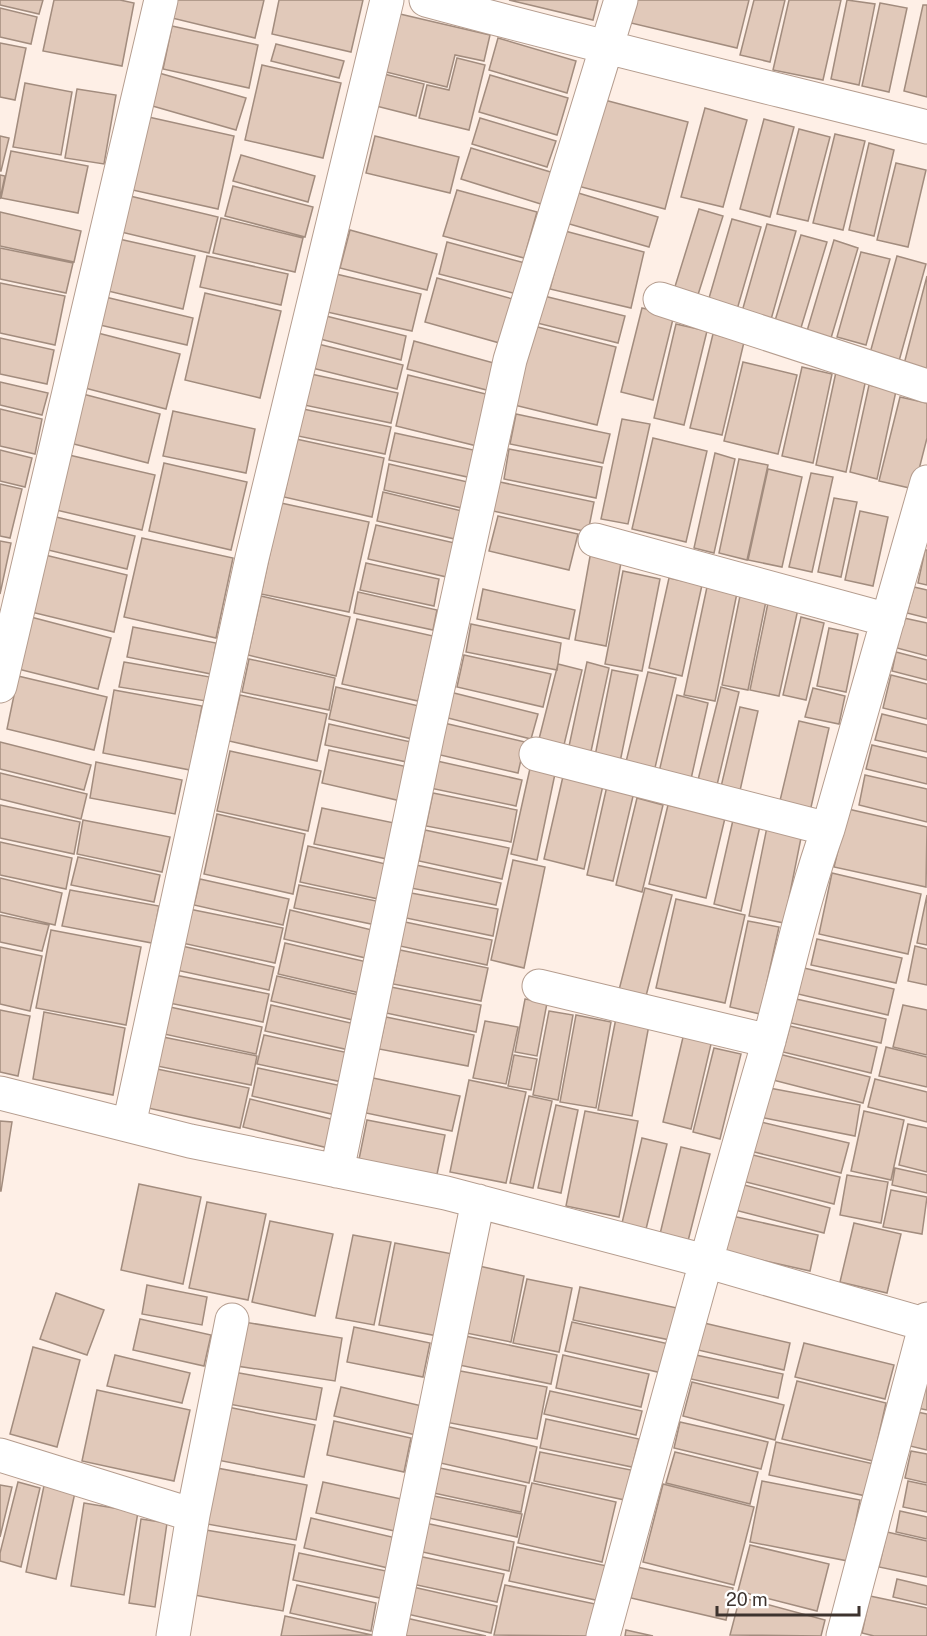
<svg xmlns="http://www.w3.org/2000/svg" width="927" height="1636" viewBox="0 0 927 1636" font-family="'Public Sans',sans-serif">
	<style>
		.building { fill: #e1c9ba; stroke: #a28c7e; stroke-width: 1.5 }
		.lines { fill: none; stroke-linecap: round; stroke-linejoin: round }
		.minor-casing { stroke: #b59d8f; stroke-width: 35 }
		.minor { stroke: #fff; stroke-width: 33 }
	</style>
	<rect width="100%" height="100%" fill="#feefe6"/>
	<path class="building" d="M0 0H43L39 14 0 5Z
		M54 0H120L134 3 122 66 43 51Z
		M177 0H264L255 38 172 18Z
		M279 0H363L351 52 272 34Z
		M509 0H598L593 20Z
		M637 0H749L737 48 631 23Z
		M754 0H785L770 62 740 55Z
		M789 0H841L823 80 773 70Z
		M847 0 875 4 859 85 831 79Z
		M880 3 907 8 889 92 862 86Z
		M923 5H927V97L904 91Z
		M0 8 37 17 31 44 0 37Z
		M400 14 490 35 484 61 455 55 447 87 386 72Z
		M172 26 258 45 249 88 163 69Z
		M498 38 576 61 567 93 489 70Z
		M0 43 26 48 15 100 0 97Z
		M276 44 344 61 339 78 271 61Z
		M457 58 485 65 469 130 419 118 427 85 449 90Z
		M262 65 341 83 323 158 245 140Z
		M159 73 246 98 236 130 149 105Z
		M384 74 424 84 416 116 376 106Z
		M490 75 568 98 557 135 479 112Z
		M25 83 72 92 61 155 13 147Z
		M77 89 116 95 104 164 65 158Z
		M597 98 688 122 665 209 574 185Z
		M705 108 747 120 723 207 681 197Z
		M144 116 234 136 218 209 128 189Z
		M480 118 556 141 547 167 472 144Z
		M764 119 794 127 770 217 740 209Z
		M799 129 830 137 808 221 777 214Z
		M835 134 865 141 843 230 813 223Z
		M0 136 9 138 1 171H0Z
		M375 136 459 157 450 193 366 173Z
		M869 143 894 150 874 236 849 230Z
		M471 148 554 173 544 205 461 179Z
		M11 151 88 166 78 213 1 198Z
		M241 155 315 176 308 202 233 181Z
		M896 163 926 170 908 247 877 240Z
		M0 175 5 176 0 199Z
		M233 186 313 207 305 237 225 216Z
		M457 190 537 212 524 258 443 236Z
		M575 192 658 217 649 247 566 223Z
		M130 196 218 217 209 253 121 232Z
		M699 209 723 216 696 301 673 293Z
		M0 212 81 231 74 262 0 246Z
		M221 218 303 238 295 272 213 253Z
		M732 219 761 227 736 313 707 305Z
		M767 224 796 231 770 323 741 315Z
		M350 230 437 254 427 290 340 268Z
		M565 231 644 252 631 308 550 289Z
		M801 235 827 242 800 331 774 324Z
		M119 239 195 256 183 309 108 291Z
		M834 240 858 248 831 338 807 331Z
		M447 242 525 263 517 294 439 274Z
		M0 248 73 263 66 293 0 279Z
		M861 252 890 259 866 345 837 337Z
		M207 256 288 274 281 305 200 287Z
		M897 256 926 264 899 361 870 353Z
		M336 274 421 294 412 331 327 312Z
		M927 276V374L903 368Z
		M437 278 516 300 503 344 425 322Z
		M0 283 65 296 55 345 0 333Z
		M205 293 281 311 260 398 185 380Z
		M97 295 193 318 187 345 91 323Z
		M540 295 625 316 618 343 533 322Z
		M642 308 674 315 653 400 621 392Z
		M326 316 406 336 401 360 320 339Z
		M676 324 707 331 684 425 654 418Z
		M530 325 616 347 597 425 510 404Z
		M90 331 180 354 166 409 77 386Z
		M713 334 744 342 722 435 690 428Z
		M0 338 54 350 47 384 0 374Z
		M414 341 501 365 494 392 407 369Z
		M318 344 403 365 397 389 312 368Z
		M743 362 797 375 778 454 724 441Z
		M802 367 832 374 813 463 782 456Z
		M836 372 866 379 846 472 816 465Z
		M311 374 398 393 391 423 304 405Z
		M408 375 494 396 481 447 396 426Z
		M0 382 48 393 42 415 0 405Z
		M869 385 896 391 877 479 850 472Z
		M79 393 160 414 148 463 66 442Z
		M900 397 927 403V438L914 489 879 481Z
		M0 409 42 419 35 454 0 446Z
		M303 409 391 427 385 454 298 436Z
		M173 411 255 429 246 473 163 456Z
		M516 414 610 434 603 463 510 444Z
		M622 419 650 424 628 524 601 519Z
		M395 433 478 451 472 478 389 460Z
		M653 438 707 451 686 542 632 529Z
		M296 439 384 458 372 517 284 497Z
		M509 449 602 467 596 498 504 479Z
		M0 450 32 458 25 487 0 481Z
		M715 453 735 459 714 553 694 548Z
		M69 455 155 475 142 530 56 510Z
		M739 459 768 465 747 560 719 553Z
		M164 463 247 482 231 550 149 531Z
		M389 464 472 483 466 509 384 490Z
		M768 469 802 477 782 567 748 560Z
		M811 473 833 477 812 572 789 567Z
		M500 482 594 502 588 532 493 511Z
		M0 484 22 489 10 538 0 536Z
		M383 492 466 512 459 540 377 521Z
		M834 498 857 502 841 577 818 572Z
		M281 503 369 522 349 612 261 594Z
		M860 511 888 517 873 586 845 580Z
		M52 516 135 536 127 569 44 549Z
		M498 516 578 534 569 570 489 551Z
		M376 525 459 544 451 578 368 559Z
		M142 538 233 558 216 638 124 617Z
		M0 541 11 543 0 594Z
		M925 550H927V585L918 583Z
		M591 551 622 557 606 646 575 640Z
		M41 554 127 575 114 632 27 611Z
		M366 563 439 579 434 606 360 590Z
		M623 571 660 579 642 671 605 664Z
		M669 578 702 585 682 676 649 668Z
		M707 587 737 593 715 701 684 695Z
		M914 587 927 590V618L907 613Z
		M483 589 575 610 569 639 477 619Z
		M358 592 437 610 433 630 354 613Z
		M261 596 350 617 336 676 248 655Z
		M740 596 766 601 748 690 722 685Z
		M768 603 798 609 779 696 750 690Z
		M27 616 111 638 98 689 14 668Z
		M801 617 824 623 806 700 783 695Z
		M904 618 927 623V656L897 648Z
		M357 619 433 636 418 701 342 684Z
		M471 624 561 643 557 670 466 652Z
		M133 627 216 643 211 674 127 657Z
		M829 628 858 634 846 692 817 686Z
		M896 652 927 660V680L892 671Z
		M464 655 551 674 543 707 457 687Z
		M249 659 335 678 329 710 242 692Z
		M124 662 210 677 206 701 119 687Z
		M587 662 609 668 590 756 568 751Z
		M558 664 582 670 563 749 538 743Z
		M612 670 638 675 620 762 595 756Z
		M648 672 676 678 654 772 625 766Z
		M891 675 927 684V719L883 708Z
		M18 676 107 697 94 750 7 729Z
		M336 687 419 706 412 739 329 719Z
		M721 687 739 692 717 785 698 780Z
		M813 688 845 696 839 724 805 717Z
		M114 690 202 706 190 770 103 753Z
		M450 692 538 714 531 739 444 717Z
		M240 695 327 714 317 761 229 741Z
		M677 695 708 703 691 779 659 772Z
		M740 707 758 711 739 795 720 791Z
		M882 714 927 725V752L875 740Z
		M799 721 829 728 809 816 778 809Z
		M444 723 525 742 518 773 436 754Z
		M329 724 411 742 407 762 325 745Z
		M0 742 91 765 84 790 0 769Z
		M872 745 927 758V784L866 769Z
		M329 750 408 767 401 801 322 783Z
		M230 751 321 771 308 831 217 811Z
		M437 761 522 780 516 806 430 788Z
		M96 762 182 780 175 814 90 798Z
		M531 764 556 769 537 860 511 854Z
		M564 772 604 781 584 869 544 859Z
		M0 773 87 794 81 819 0 799Z
		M865 775 927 789V822L859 805Z
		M607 786 634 792 613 881 587 875Z
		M433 793 517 810 511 842 426 826Z
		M637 798 663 805 642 892 616 885Z
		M0 805 80 822 74 854 0 838Z
		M668 805 725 818 706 898 649 884Z
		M322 808 399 824 392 860 314 844Z
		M848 809 927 827 926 887 834 867Z
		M217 814 305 834 293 894 204 874Z
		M83 820 170 837 162 872 77 854Z
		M733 820 760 826 741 911 714 904Z
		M767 827 802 833 784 923 749 916Z
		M425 830 509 848 502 879 419 861Z
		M0 842 72 858 66 889 0 875Z
		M308 846 390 865 383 900 300 882Z
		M78 857 160 875 154 902 71 885Z
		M513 860 545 867 524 968 491 960Z
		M416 865 501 883 496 905 411 888Z
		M832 873 921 894 908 954 819 934Z
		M0 878 62 893 55 925 0 912Z
		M200 879 289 899 283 925 194 905Z
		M299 885 381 902 376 925 294 908Z
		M645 888 672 895 646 996 619 990Z
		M70 890 159 906 152 943 62 926Z
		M411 893 498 909 493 936 406 918Z
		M927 895V945L917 943Z
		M676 899 745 915 725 1003 656 988Z
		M189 909 283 928 275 963 182 943Z
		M290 910 376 931 370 959 284 939Z
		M0 915 49 925 42 951 0 942Z
		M748 921 779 927 760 1014 730 1007Z
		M405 922 492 940 487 965 400 946Z
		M51 930 141 947 126 1025 36 1008Z
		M817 939 902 958 896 983 811 965Z
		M285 943 367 962 360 993 278 974Z
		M182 946 274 967 269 990 176 970Z
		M915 946 927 949V985L908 981Z
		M0 947 42 956 30 1011 0 1004Z
		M400 950 488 968 481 1001 393 984Z
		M804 968 894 989 888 1015 798 994Z
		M175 975 269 994 263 1022 169 1003Z
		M277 976 359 995 353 1020 271 1001Z
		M391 987 481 1005 476 1032 386 1013Z
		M525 999 547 1003 537 1056 515 1052Z
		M796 999 886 1019 881 1043 791 1023Z
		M271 1005 355 1024 349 1050 265 1031Z
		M903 1005 927 1010V1055L893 1047Z
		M170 1007 262 1027 256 1054 164 1034Z
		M0 1010 30 1016 18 1076 0 1072Z
		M549 1011 573 1015 558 1100 533 1095Z
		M44 1012 125 1028 113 1095 33 1079Z
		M576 1015 611 1022 596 1108 560 1102Z
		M386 1017 474 1035 468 1066 379 1049Z
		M616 1018 649 1025 632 1116 598 1110Z
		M485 1021 518 1027 506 1084 473 1078Z
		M790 1026 877 1047 871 1073 783 1052Z
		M684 1033 712 1040 691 1129 663 1122Z
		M264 1035 349 1053 342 1082 257 1064Z
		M163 1037 257 1056 251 1085 157 1066Z
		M886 1047 927 1057V1087L879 1076Z
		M714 1048 741 1054 720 1139 693 1132Z
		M775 1053 870 1077 863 1103 769 1079Z
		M514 1055 537 1059 531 1090 508 1086Z
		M258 1068 342 1086 336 1115 252 1096Z
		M157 1069 249 1088 240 1128 148 1108Z
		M373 1078 460 1096 452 1131 366 1113Z
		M875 1079 927 1092V1122L868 1107Z
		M469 1080 526 1092 506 1183 450 1172Z
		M764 1087 860 1105 855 1136 759 1117Z
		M529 1096 552 1101 533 1188 510 1183Z
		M250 1099 335 1120 328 1148 243 1127Z
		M556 1105 578 1110 561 1193 538 1188Z
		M585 1111 638 1121 619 1217 566 1206Z
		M864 1111 904 1120 891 1180 851 1171Z
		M367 1120 445 1135 435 1184 357 1169Z
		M0 1121 12 1122 1 1191H0Z
		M757 1121 849 1143 841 1173 750 1151Z
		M908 1124 927 1128V1172L899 1165Z
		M642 1138 667 1144 646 1229 622 1223Z
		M681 1147 710 1154 688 1241 660 1234Z
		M745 1153 840 1177 834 1204 738 1180Z
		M895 1168 927 1175V1193L892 1185Z
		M847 1175 888 1182 881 1223 840 1215Z
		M733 1182 830 1208 824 1233 727 1208Z
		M139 1184 201 1197 183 1284 121 1270Z
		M891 1190 927 1197 922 1234 883 1227Z
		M207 1202 266 1214 248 1300 189 1288Z
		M723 1214 818 1235 810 1271 716 1250Z
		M270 1221 333 1234 315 1316 252 1302Z
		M854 1223 901 1234 887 1293 840 1282Z
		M353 1235 391 1242 374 1325 336 1318Z
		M395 1243 458 1255 443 1337 379 1325Z
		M479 1266 524 1276 511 1342 466 1333Z
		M527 1279 572 1288 559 1352 513 1343Z
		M147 1285 207 1297 202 1325 142 1314Z
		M580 1287 677 1308 670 1340 573 1320Z
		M56 1293 104 1310 87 1355 40 1339Z
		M140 1319 211 1335 204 1366 133 1350Z
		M244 1322 342 1338 335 1381 237 1366Z
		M572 1322 669 1344 662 1373 565 1351Z
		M704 1323 790 1343 784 1370 698 1350Z
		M354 1327 430 1343 423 1377 347 1362Z
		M465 1336 557 1355 551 1384 459 1365Z
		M804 1343 894 1365 885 1399 795 1377Z
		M33 1347 80 1360 57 1447 10 1434Z
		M115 1355 190 1373 182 1403 107 1386Z
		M563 1355 649 1374 641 1407 556 1388Z
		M696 1355 783 1374 778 1398 691 1379Z
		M455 1370 547 1387 537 1439 445 1422Z
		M228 1371 322 1388 316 1420 223 1403Z
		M797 1381 886 1403 873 1461 782 1439Z
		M692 1382 784 1405 775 1440 683 1416Z
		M927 1382V1410L917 1408Z
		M341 1387 422 1406 416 1435 334 1416Z
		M97 1390 190 1410 174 1481 82 1461Z
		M550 1391 642 1411 636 1435 544 1414Z
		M223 1406 315 1425 304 1477 212 1459Z
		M917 1412 927 1414V1450L910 1446Z
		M546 1419 639 1439 632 1467 540 1448Z
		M334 1421 411 1438 404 1472 327 1455Z
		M680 1422 768 1442 761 1469 674 1448Z
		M445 1426 537 1447 529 1483 436 1462Z
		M776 1442 874 1464 866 1496 769 1475Z
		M911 1451 927 1454V1483L905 1478Z
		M540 1452 631 1470 625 1500 534 1481Z
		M675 1452 758 1472 750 1504 666 1483Z
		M435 1467 526 1486 521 1512 429 1492Z
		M217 1468 307 1485 296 1540 207 1524Z
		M45 1481 76 1488 56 1579 26 1572Z
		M762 1481 860 1500 848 1561 750 1542Z
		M908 1481 927 1485V1512L903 1507Z
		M18 1482 40 1488 21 1567 0 1561V1553Z
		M323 1482 406 1500 399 1532 316 1513Z
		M532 1483 616 1502 602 1562 518 1543Z
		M663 1484 754 1507 734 1585 643 1562Z
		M0 1485 12 1487 0 1537Z
		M429 1495 522 1514 517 1537 424 1517Z
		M84 1503 138 1512 124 1595 71 1586Z
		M900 1511 927 1517V1539L896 1532Z
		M311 1518 396 1538 388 1568 304 1548Z
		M141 1519 167 1523 155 1607 129 1603Z
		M425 1523 514 1542 509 1571 418 1551Z
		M206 1530 295 1545 283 1611 194 1595Z
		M887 1532 927 1541V1577L879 1567Z
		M750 1545 829 1564 817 1611 738 1591Z
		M517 1547 607 1566 600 1601 509 1581Z
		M299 1553 386 1571 380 1598 293 1580Z
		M418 1556 504 1574 497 1602 412 1584Z
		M637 1567 733 1588 726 1620 631 1598Z
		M897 1579 927 1586V1605L893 1597Z
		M297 1585 376 1603 371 1631 290 1613Z
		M505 1585 600 1605 593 1636 494 1635Z
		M413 1587 497 1606 491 1633 407 1614Z
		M870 1596 927 1608V1636H874L862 1633Z
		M740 1597 825 1620 821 1636 730 1635Z
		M285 1616 372 1635 281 1636Z
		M406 1618 486 1636H401Z
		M626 1630 653 1636H625Z"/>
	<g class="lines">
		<defs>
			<path id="minor" d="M426 0C592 45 760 85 927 127
				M660 299 927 386
				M595 540 888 620
				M0 686 161 0
				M536 754 828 829
				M539 986 769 1041
				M0 1093 190 1141 446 1193 705 1261 927 1325
				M129 1125 252 558 387 0
				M337 1171 428 733 510 360 621 0
				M0 1455 193 1515
				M173 1636 193 1515 232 1320
				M389 1636 478 1201
				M603 1636C656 1441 709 1246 766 1051 787 977 802 901 828 829L927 482
				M843 1636 927 1319"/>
		</defs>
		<use href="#minor" class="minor-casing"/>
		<use href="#minor" class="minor"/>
	</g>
	<path d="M717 1606v9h142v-9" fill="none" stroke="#3d332e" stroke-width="3"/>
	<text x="726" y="1606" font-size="18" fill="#3d332e" stroke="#ffffff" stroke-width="4.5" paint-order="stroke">20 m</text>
</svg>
